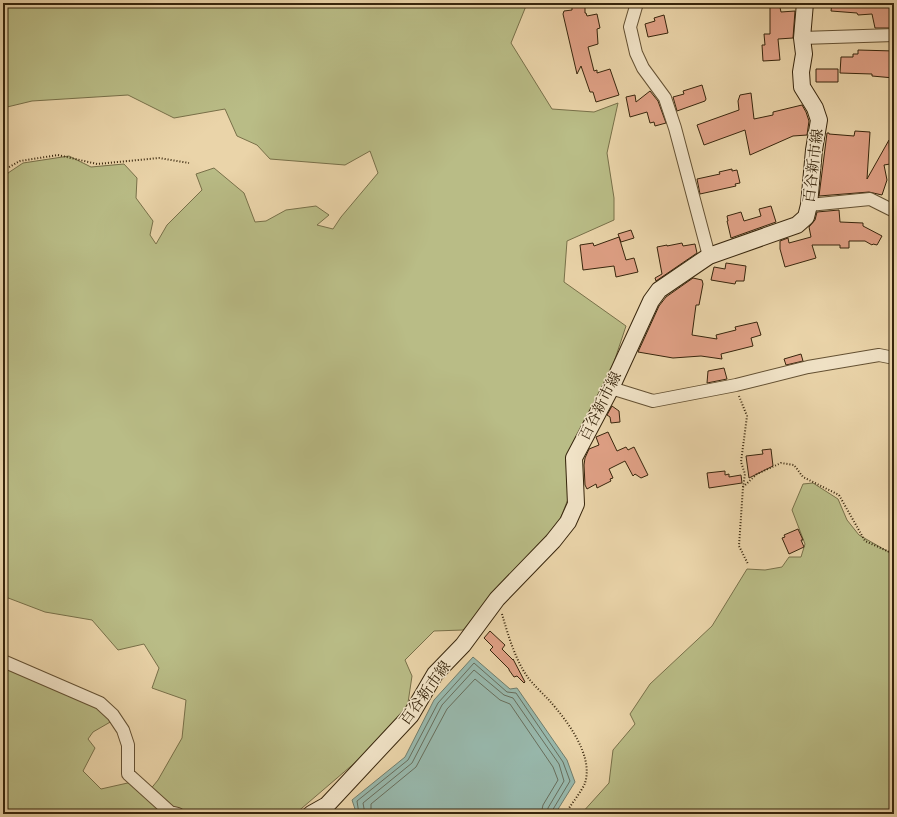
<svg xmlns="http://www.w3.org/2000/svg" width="897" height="817" viewBox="0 0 897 817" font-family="'Sorts Mill Goudy','Noto Serif JP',serif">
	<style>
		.green { fill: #b9bc86; stroke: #787049 }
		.water { fill: #98b8ac; stroke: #717d6c }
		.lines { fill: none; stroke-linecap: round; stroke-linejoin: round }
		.shore { stroke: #686e5c; stroke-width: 1 }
		.building { fill: #dfa085; stroke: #37250c }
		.street-casing { stroke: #645133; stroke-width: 14 }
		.secondary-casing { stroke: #37250c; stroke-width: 18 }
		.path { stroke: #37250c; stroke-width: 2; stroke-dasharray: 1 2; stroke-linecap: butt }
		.street { stroke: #f1e3c7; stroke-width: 12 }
		.secondary { stroke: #f1e3c7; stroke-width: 16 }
		.labels { text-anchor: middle; stroke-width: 3; stroke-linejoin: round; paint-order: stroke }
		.street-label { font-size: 15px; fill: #37250c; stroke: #f1e3c7 }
	</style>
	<rect width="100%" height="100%" fill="#ead4a9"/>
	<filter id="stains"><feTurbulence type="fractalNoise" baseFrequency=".005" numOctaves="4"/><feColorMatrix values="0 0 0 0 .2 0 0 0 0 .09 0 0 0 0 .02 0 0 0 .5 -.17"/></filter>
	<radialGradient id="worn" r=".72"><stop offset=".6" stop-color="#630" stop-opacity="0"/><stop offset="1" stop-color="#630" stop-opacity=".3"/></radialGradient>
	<path class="green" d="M3 3H530L526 6 511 43 552 109 594 112 618 103 607 153 614 198V220L567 241 564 282 626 326 604 392 566 459 568 499 558 525 463 630 434 631 405 660 412 676 406 716 392 731 295 814H188L176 811 149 791 158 780 182 738 186 700 152 688 159 668 144 644 118 650 92 620 45 612 3 596V183L8 173 23 163 69 156 91 167 124 164 137 178 136 198 153 221 150 235 156 244 167 225 202 190 196 174 214 168 244 193 255 222 266 221 286 210 316 206 329 215 317 225 333 229 341 217 378 173 370 151 345 165 270 159 257 145 237 136 225 109 174 118 128 95 32 101 3 108Z
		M813 483 838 499 847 520 859 535 894 555V814H581L609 783 613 750 635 724 630 714 650 684 712 626 747 569 765 570 782 567 789 557H801L805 544 792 510 803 484Z
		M3 664 100 708 112 721 93 732 88 739 95 748 83 771 101 789 132 782 169 814H3Z"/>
	<path class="water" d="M473 657 510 689 517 688 567 760 575 782 555 814H354L356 812 352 800 405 757 434 700Z"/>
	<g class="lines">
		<path class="shore" d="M359 814 357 801 408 760 438 703 474 663 507 692 516 693 563 762 570 781 552 811V814
			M365 814 363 803 412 763 442 705 474 670 504 695 513 698 559 764 564 781 548 808 547 814
			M371 814V804L416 767 447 709 475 679 500 700 510 704 553 767 558 780 543 805 541 814"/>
	</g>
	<path class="building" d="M572 3H585V13H586L587 16 597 14 600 28 597 29 598 44 588 47 594 71 597 70V73L610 69 619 95 596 102 593 92H590L581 66 577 74 563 14 564 11 572 10Z
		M770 3H779L781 12 795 11 793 38 778 39 780 60 763 61 762 45H765L764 34H770Z
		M832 3H894V28H875L872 14 858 15 857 13 831 11Z
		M664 15 668 33 648 37 645 24 655 21 654 18Z
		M858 50 894 51V78L872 76V74L840 73 841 57H853V54H858Z
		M816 69H838V82H816Z
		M702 85 706 99 705 101 677 111 673 97 684 94 683 91Z
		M650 91 658 101 666 123 655 126 654 122 650 123 647 112 630 117 626 97 635 95 636 102Z
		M751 93 754 119 773 115V112L802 105 806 112 809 121 807 135 793 136 750 155 745 130 704 145 697 125 739 110 738 101 740 95Z
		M855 131 870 132 867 179 889 140 890 164 884 165 887 180 882 195 869 192 819 196 827 133H829V134L854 136Z
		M732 169V171L737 170 740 183 735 184 736 186 700 194 697 179 720 174 719 172Z
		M771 206 776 222 731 238 727 221H728L727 216 741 212 744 221 761 216 759 209Z
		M839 210 840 222 863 223V226L882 236 877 245 873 244 872 245 865 241H849V248H840V245H812L816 258 785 267 780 249V241L788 238 789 243 811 237 809 227 815 220 817 212Z
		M631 230 634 238 621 242 618 234Z
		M619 237 626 260 634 258 638 272 616 277 614 266 583 270 580 245 593 243 594 246Z
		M682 243 683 246 695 244 697 253 656 281 655 278 662 274 657 247 667 245V246Z
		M726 263 746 266 744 281H736L735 284 711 280 714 267 725 269Z
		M693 278 702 280 703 284 699 305H696L692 335 717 339 716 335 736 330 735 327 757 322 761 335 751 338 753 346 721 354 722 359 701 356 673 358 638 352 659 306 666 297Z
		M801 354 803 361 786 365 784 359Z
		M724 368 727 379 707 383 708 371Z
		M612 406 619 411 620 422 611 423 610 417 607 415Z
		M608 432 617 451 626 447 628 450 634 447 648 475 641 478 635 474 633 476 625 461 609 469 613 478 610 479 611 481 597 488 596 484 587 489 585 485 584 465 585 458 589 449 599 445 596 437Z
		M771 449 773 466 749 478 746 456 763 454 762 450Z
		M725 471V475L729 474V477L741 475 742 483 709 488 707 473Z
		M798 529 803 540H801L804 547 789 554 782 538 785 537 784 535Z
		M490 631 505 645 502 649 513 660V659L525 682 524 683 517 676 514 677 509 670V669L490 650 493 647 484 638Z"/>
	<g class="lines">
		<defs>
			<path id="street" d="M637 3 630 27 636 53 643 68 665 98 675 128 709 256
				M802 38 894 35
				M809 205 870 199 894 211
				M611 388 653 401 736 385 808 367 879 355 894 358
				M3 661 100 703 113 715 123 730 128 745V774L170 812 178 814"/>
			<path id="secondary" d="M311 814 327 805 411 715 435 674 463 645 497 599 553 541 568 522 576 504 574 458 611 388 651 301 659 290 709 256 797 225 806 217 809 205 814 150 819 120 815 108 802 87 801 72 804 54 802 38 805 3"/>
		</defs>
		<use href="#street" class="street-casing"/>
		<use href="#secondary" class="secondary-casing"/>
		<path class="path" d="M3 173 4 170 20 161 58 155 97 164 159 158 189 163
			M739 396 747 416 741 462 745 474 743 487 739 546 748 564
			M743 487 757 474 781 463 794 465 803 477 839 495 865 541 894 554
			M502 614C508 635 516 662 529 679 535 686 542 693 548 699 566 719 594 755 585 783 582 791 570 806 565 814"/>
		<use href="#street" class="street"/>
		<use href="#secondary" class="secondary"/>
	</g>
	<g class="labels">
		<g class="street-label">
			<text transform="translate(813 166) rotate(-83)" y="5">百谷新市線</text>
			<text transform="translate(600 406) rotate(-63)" y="5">百谷新市線</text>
			<text transform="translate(425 693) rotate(-54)" y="5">百谷新市線</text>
		</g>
	</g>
	<rect width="897" height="817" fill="none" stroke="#ead4a9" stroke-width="16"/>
	<rect x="4" y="4" width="889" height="809" fill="none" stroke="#37250c" stroke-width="2"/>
	<rect x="8" y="8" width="881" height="801" fill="none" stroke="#37250c"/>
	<rect width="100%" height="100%" filter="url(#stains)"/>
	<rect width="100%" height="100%" fill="url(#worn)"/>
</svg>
